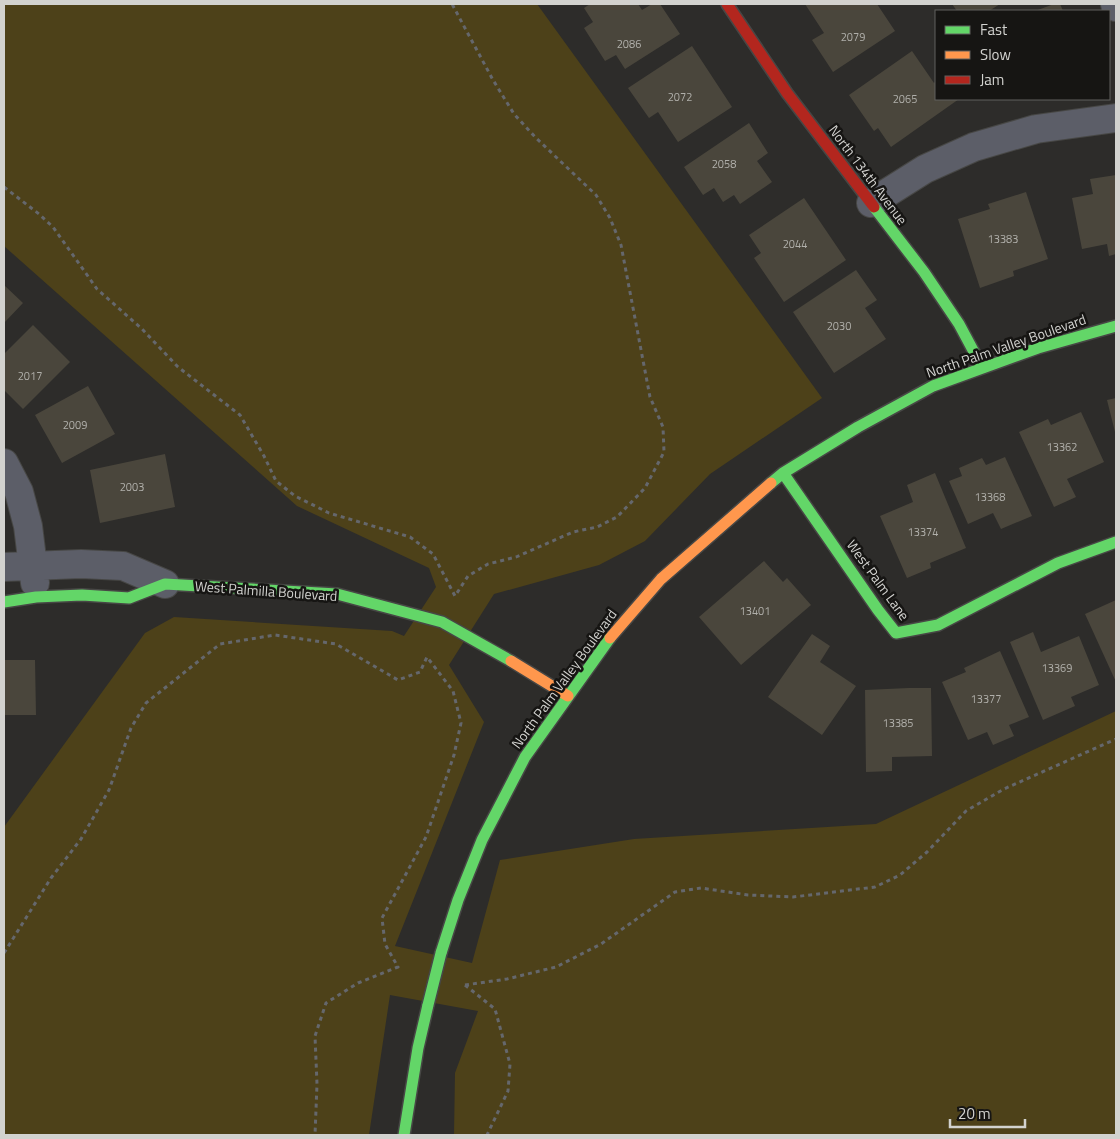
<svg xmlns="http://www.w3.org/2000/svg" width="1120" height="1139" viewBox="0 0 1120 1139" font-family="'Titillium Web',sans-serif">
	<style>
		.green { fill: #4d4119 }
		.building { fill: #4a463c }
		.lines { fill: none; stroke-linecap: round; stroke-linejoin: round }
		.street-casing { stroke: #474745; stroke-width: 30 }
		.fast-casing { stroke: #474745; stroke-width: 14 }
		.slow-casing { stroke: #474745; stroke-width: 14 }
		.jam-casing { stroke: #474745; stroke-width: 14 }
		.path { stroke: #65676c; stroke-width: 3; stroke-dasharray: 4 4; stroke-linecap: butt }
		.street { stroke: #5c5e68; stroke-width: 28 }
		.fast { stroke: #63d668; stroke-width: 11 }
		.slow { stroke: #ff974d; stroke-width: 11 }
		.jam { stroke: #b3261e; stroke-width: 11 }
		.fast-bridge-casing { stroke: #474745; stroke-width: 14; stroke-linecap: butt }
		.fast-bridge { stroke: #63d668; stroke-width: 11 }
		.labels { text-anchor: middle; stroke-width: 5; stroke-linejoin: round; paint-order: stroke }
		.number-label { font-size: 11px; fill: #b0afaa }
		.street-label { font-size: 14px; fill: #d2d2cf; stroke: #161513 }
	</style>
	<rect width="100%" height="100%" fill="#2d2c2a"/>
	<path class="green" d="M4 4H537L822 398 710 474 645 541 599 565 494 594 449 665 484 722 395 946 472 963 500 860 634 839 876 824 1116 711V1135H454L455 1073 478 1011 390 995 369 1135H4V827L145 633 174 617 392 631 404 636 436 587 429 568 297 506 4 246Z"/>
	<path class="building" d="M590 4H638L642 10 652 4H660L680 34 625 69 616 55 605 61 584 28 593 22 584 8Z
		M805 4H877L895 31 833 72 812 40 824 33Z
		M952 4H1000L989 11H957Z
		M1054 4H1060L1063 11H1035Z
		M692 46 732 107 678 142 658 112 649 118 628 88Z
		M912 51 934 83 936 81V99H959L891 147 878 128 874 131 849 95Z
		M749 123 768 153 757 161 772 182 740 204 734 195 723 202 714 188 703 195 684 167Z
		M1116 175V254L1109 256 1107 244 1082 249 1072 198 1093 194 1090 179Z
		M1026 192 1048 259 1013 271 1014 276 980 288 958 219 990 209 988 204Z
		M804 198 846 260 784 302 754 258 761 253 749 235Z
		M856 270 877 300 865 308 886 339 834 373 793 312Z
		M4 285 23 303 4 323Z
		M33 325 70 362 23 409 4 390V354Z
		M88 386 115 434 62 463 35 415Z
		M1116 398V436L1107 400Z
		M1081 412 1104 462 1067 479 1076 497 1054 507 1019 432 1048 419 1051 425Z
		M165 454 175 507 100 523 90 470Z
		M1005 457 1032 516 1001 529 993 513 968 524 949 481 962 476 959 468 982 458 986 465Z
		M935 473 966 548 930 563 931 568 907 578 880 516 913 502 907 485Z
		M764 561 783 582 787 578 811 605 741 665 699 617Z
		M1116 600V682L1085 614Z
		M1033 632 1041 652 1079 636 1099 685 1071 697 1075 706 1043 720 1010 642Z
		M812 634 830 646 820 662 856 686 822 735 768 697Z
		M1000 651 1029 717 1009 725 1014 736 993 745 987 732 968 740 942 682 966 672 964 668Z
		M4 660H35L36 715H4Z
		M909 688H931L932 756 892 757V771L866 772 865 690Z"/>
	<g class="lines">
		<defs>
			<path id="street" d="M1115 4 1116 7
				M871 203 925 169 974 147 1036 129 1116 118
				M4 463 19 492 28 526 35 583
				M4 567 81 564 123 566 165 584"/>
			<path id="fast" d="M874 207 924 272 959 324 982 367
				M783 473 878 610 896 633 938 625 1058 563 1116 542
				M771 483 783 473 858 427 933 386 1038 348 1116 326
				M4 602 36 597 82 595 129 598 165 584 337 594 442 622 511 661
				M441 953 458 900 482 840 525 757 610 638
				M404 1135 418 1048 428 1005"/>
			<path id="slow" d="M610 638 661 579 771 483
				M511 661 568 696"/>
			<path id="jam" d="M727 4 787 93 874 207"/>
		</defs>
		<use href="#street" class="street-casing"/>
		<use href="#fast" class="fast-casing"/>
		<use href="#slow" class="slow-casing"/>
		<use href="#jam" class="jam-casing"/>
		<path class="path" d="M4 187 39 214 53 227 97 289 142 329 178 367 240 415 264 456 276 481 295 496 329 513 410 537 433 554 455 596 468 576 488 564 516 557 573 532 597 527 617 517 645 488 664 452 663 427 650 397 621 245 610 218 596 195 536 138 514 114 493 80 452 4
			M4 953 51 878 81 839 109 790 131 728 146 703 220 644 275 635 336 644 398 680 420 672 427 657 453 691 461 723 454 755 426 837 382 918 385 944 398 967 358 983 326 1003 315 1036 317 1084 315 1135
			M465 985 507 979 556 967 601 944 675 892 701 888 748 895 793 897 875 887 900 875 927 852 966 811 1004 789 1116 739
			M465 985 495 1009 510 1064 508 1091 487 1135"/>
		<use href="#street" class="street"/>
		<use href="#fast" class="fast"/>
		<use href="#slow" class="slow"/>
		<use href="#jam" class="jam"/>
		<defs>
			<path id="fast-bridge" d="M428 1005 441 953"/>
		</defs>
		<use href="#fast-bridge" class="fast-bridge-casing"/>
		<use href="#fast-bridge" class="fast-bridge"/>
	</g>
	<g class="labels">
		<g class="number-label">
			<text x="853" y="41">2079</text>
			<text x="629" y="48">2086</text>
			<text x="680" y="101">2072</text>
			<text x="905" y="103">2065</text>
			<text x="724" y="168">2058</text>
			<text x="1003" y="243">13383</text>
			<text x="795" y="248">2044</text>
			<text x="839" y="330">2030</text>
			<text x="30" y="380">2017</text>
			<text x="75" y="429">2009</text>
			<text x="1062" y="451">13362</text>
			<text x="132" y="491">2003</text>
			<text x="990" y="501">13368</text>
			<text x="923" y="536">13374</text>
			<text x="755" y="615">13401</text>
			<text x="1057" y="672">13369</text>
			<text x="986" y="703">13377</text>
			<text x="898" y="727">13385</text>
		</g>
		<g class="street-label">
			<text transform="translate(868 175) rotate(53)" y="5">North 134th Avenue</text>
			<text transform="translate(1006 346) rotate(-19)" y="5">North Palm Valley Boulevard</text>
			<text transform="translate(878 580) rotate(54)" y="5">West Palm Lane</text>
			<text transform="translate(266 591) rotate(4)" y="5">West Palmilla Boulevard</text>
			<text transform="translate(564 679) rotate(-54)" y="5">North Palm Valley Boulevard</text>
		</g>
	</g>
	<rect width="1120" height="1139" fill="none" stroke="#d2d2cf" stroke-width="10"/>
	<rect x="935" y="10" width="175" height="90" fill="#161513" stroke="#61615e"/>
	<rect x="945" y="26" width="25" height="8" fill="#63d668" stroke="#61615e"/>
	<text x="980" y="35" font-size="15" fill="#d2d2cf">Fast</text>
	<rect x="945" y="51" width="25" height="8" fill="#ff974d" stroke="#61615e"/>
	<text x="980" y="60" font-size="15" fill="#d2d2cf">Slow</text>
	<rect x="945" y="76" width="25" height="8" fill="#b3261e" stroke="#61615e"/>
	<text x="980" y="85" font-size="15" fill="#d2d2cf">Jam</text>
	<path d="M950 1119v8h75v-8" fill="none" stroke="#d2d2cf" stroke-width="2.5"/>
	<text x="958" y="1119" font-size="15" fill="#d2d2cf" stroke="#161513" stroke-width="4" paint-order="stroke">20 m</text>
</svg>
